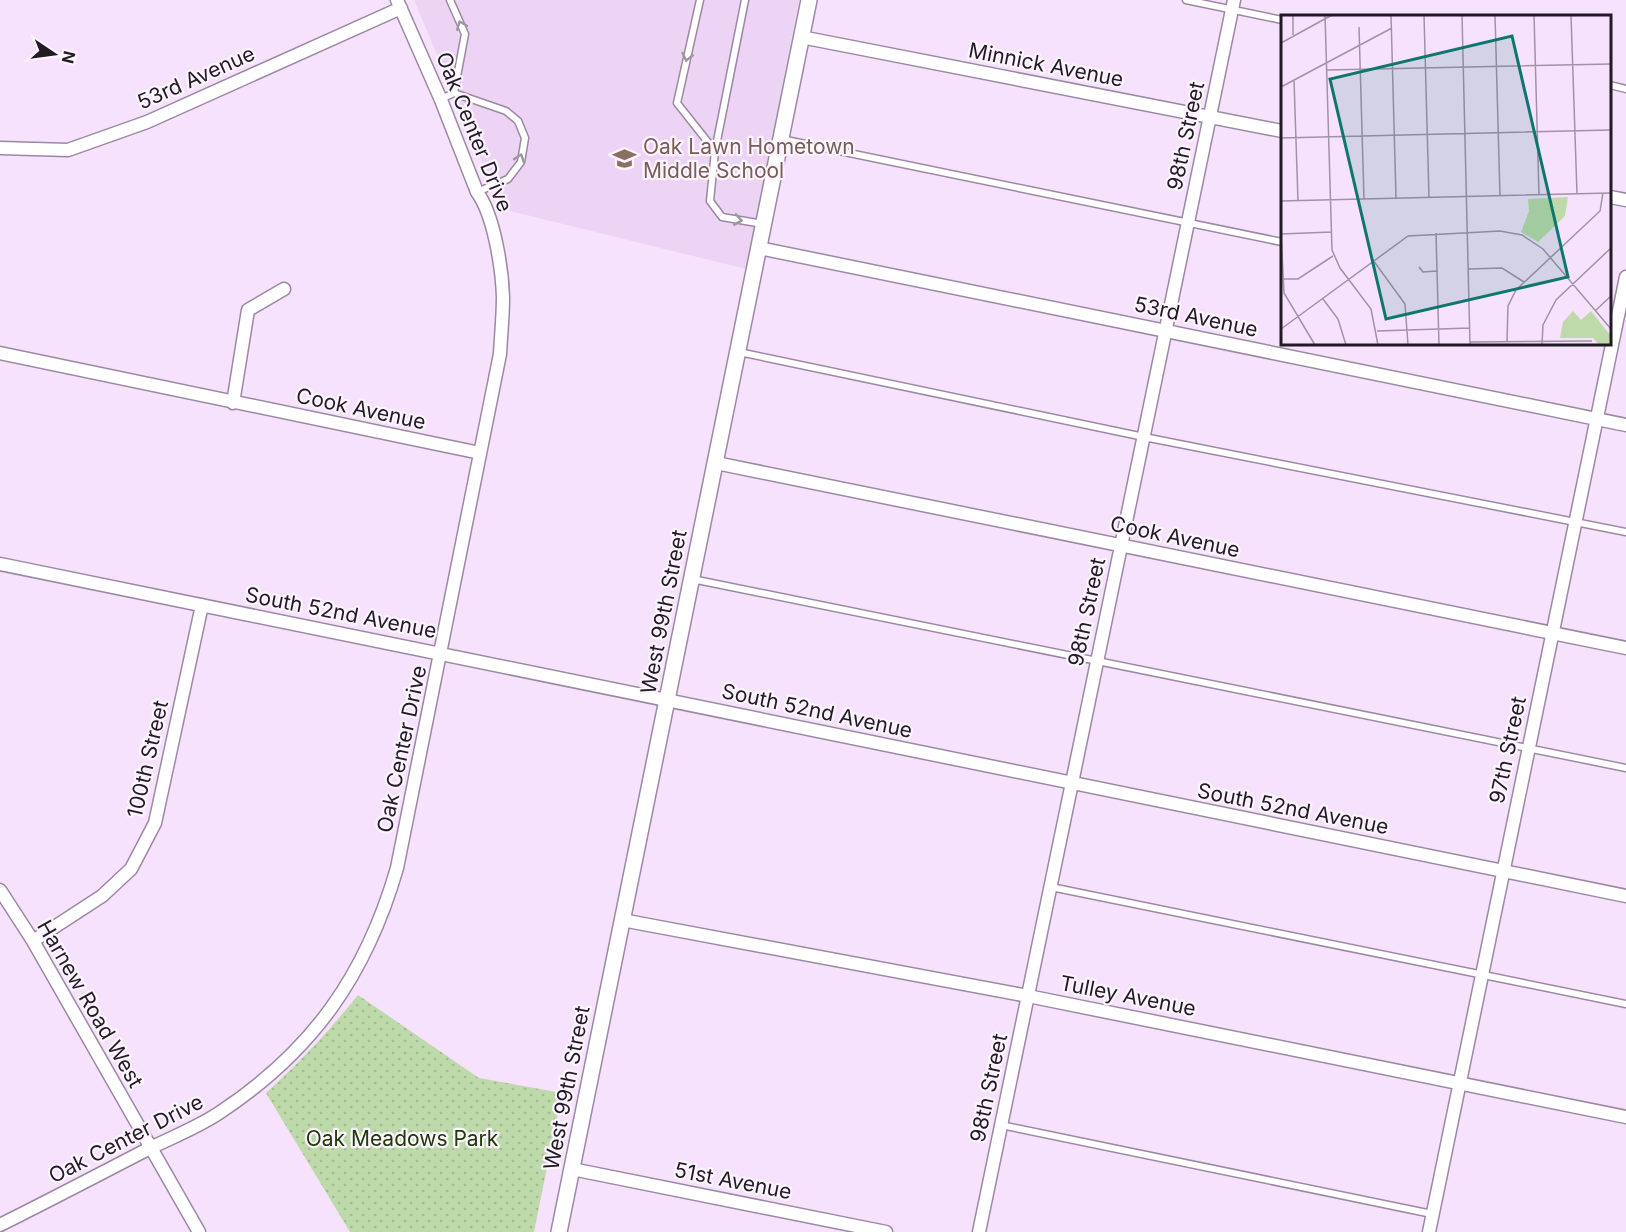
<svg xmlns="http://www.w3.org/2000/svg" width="1626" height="1232" viewBox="0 0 1626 1232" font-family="Inter,sans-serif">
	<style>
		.built { fill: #edd4f5 }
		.green { fill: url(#green-dots) }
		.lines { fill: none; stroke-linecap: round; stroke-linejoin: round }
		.service-casing { stroke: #9b89a2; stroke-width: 9 }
		.minor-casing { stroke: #9b89a2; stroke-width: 15 }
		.tertiary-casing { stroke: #9b89a2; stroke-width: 18 }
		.service { stroke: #fff; stroke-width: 6 }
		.minor { stroke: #fff; stroke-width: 12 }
		.tertiary { stroke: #fff; stroke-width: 15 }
		.oneway { stroke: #9c989c }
		.labels { text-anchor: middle; stroke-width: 4.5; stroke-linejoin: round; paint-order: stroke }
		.street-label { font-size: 21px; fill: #221b24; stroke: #fcf4ff }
		.education-label { font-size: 21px; fill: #785e54; stroke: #fcf4ff; text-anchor: start }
		.park-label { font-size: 21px; fill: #223a0a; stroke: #fcf4ff }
		.inset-road { fill: none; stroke: #a192a6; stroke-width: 1.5 }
		.view { fill: #0f766e; fill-opacity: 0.15; stroke: #0f766e; stroke-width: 3 }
		.inset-edge { fill: none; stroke: #221b24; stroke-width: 3 }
	</style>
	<defs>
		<pattern id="green-dots" width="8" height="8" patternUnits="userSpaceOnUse" patternTransform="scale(1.5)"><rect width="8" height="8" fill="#bedaab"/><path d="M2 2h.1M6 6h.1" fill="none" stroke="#a3ba93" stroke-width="1.8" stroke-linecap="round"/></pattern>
	</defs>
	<rect width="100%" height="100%" fill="#f6e2fd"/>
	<path class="built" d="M414 0H799L746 269 502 209Z"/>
	<path class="green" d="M358 995 479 1078 562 1093 534 1232H350L266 1093C300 1062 330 1030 358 995Z"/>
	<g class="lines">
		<defs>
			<path id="service" d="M450 0 465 34 454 93
				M700 0 677 103 715 151 710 201 722 217 763 224
				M1186 0 1282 20
				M1610 85 1626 89
				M441 99 454 93 506 111 518 121 525 138 521 162 508 179 477 192
				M781 139 1282 242
				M715 151 745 0
				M739 352 1144 437 1626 532
				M692 579 1626 768
				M1051 887 1626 1004
				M1001 1125 1432 1214"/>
			<path id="minor" d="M801 37 1282 131
				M0 148 68 150 147 122 401 8
				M1610 197 1626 200
				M759 248 1626 425
				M0 353 480 453
				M233 403 248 310 284 289
				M716 463 1626 648
				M0 564 1626 896
				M0 890 33 941 199 1232
				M622 920 1028 996 1626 1117
				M33 941 102 896 131 869 155 823 202 605
				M572 1169 886 1232
				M0 1225C50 1200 100 1174 150 1148 173 1137 198 1127 219 1113 313 1051 366 975 397 868L500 354C501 335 503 316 503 297 502 268 494 215 477 192L441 100 397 0
				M979 1232 1234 0
				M1429 1232 1626 277"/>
			<path id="tertiary" d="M559 1232 809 0"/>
		</defs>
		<use href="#service" class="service-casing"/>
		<use href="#minor" class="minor-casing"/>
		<use href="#tertiary" class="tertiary-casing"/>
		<use href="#service" class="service"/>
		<use href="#minor" class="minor"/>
		<use href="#tertiary" class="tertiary"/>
	</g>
	<defs><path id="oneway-chevron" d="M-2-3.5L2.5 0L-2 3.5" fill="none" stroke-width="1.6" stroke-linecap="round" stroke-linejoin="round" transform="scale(1.5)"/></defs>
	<g class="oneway">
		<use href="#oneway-chevron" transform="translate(461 25) rotate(-112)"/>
		<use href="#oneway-chevron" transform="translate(687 57) rotate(103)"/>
		<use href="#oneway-chevron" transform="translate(520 158) rotate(-71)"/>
		<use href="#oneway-chevron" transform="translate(738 220) rotate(10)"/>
	</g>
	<defs>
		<symbol id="school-bare" viewBox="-9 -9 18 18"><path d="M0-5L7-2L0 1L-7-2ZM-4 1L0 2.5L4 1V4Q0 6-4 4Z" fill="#8d6e63" stroke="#fcf4ff" stroke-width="2.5" paint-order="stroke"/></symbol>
	</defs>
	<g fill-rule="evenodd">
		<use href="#school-bare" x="608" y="142" width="33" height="33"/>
	</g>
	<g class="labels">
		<g class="street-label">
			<text transform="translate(1046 65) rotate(11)" y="7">Minnick Avenue</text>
			<text transform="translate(196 78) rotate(-24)" y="7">53rd Avenue</text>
			<text transform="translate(474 132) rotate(68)" y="7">Oak Center Drive</text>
			<text transform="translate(1186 136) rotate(-78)" y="7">98th Street</text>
			<text transform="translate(1196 317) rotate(12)" y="7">53rd Avenue</text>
			<text transform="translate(361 409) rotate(12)" y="7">Cook Avenue</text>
			<text transform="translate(1175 537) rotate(12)" y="7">Cook Avenue</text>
			<text transform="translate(664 612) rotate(-79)" y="7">West 99th Street</text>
			<text transform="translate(1087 612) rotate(-78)" y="7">98th Street</text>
			<text transform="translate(341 613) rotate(11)" y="7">South 52nd Avenue</text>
			<text transform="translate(817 711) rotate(12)" y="7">South 52nd Avenue</text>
			<text transform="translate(402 749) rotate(-78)" y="7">Oak Center Drive</text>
			<text transform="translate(1508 750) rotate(-78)" y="7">97th Street</text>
			<text transform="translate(148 759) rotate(-77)" y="7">100th Street</text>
			<text transform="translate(1293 809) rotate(11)" y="7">South 52nd Avenue</text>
			<text transform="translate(1128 996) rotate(11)" y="7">Tulley Avenue</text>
			<text transform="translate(90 1004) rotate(60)" y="7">Harnew Road West</text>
			<text transform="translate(567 1088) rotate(-79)" y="7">West 99th Street</text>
			<text transform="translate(989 1088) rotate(-78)" y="7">98th Street</text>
			<text transform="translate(126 1139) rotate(-27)" y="7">Oak Center Drive</text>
			<text transform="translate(733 1181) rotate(11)" y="7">51st Avenue</text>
		</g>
		<g class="education-label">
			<text x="643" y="154">Oak Lawn Hometown<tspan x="643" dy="24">Middle School</tspan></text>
		</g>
		<g class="park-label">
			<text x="402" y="1146">Oak Meadows Park</text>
		</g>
	</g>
	<g transform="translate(1281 15)">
		<rect width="330" height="330" fill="#f6e2fd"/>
		<path d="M287 182 284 201 257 227 240 217 248 196 247 184ZM292 296 300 305 310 296 330 321V330H318L312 323H279L282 307Z" fill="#bedaab"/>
		<path class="inset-road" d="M12 0V20M44 0 51 235 59 253 90 294 97 330M110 0 115 183M143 0 148 182M181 0 189 330M214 0 219 181M253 0 258 180M290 0 296 179M78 12 83 184M0 28 51 0M46 55 330 49M13 65 17 186M0 72 111 13M0 123 330 115M0 186 330 178M155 218 158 330M0 219 3 278 34 330M0 219 50 217M92 245 124 289 127 330M138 252 142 257 156 256M187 254 221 253 243 267M2 264H17L52 241M42 284 57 304 65 330M314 296 330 281M0 314 127 221 219 216 241 220 262 234 330 314M96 316 189 313M226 326 227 291 235 275 319 196 322 178M189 327 311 326M261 330 262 310 275 285 330 233"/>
		<path class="view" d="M231 21 287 262 105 304 49 64Z"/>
		<rect width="330" height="330" class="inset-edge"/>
	</g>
	<g transform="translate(54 54) rotate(103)" stroke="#fcf4ff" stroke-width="4.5" paint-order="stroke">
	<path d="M0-4.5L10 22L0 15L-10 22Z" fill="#221b24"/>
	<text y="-9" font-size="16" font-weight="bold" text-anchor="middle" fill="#221b24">N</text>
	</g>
</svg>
